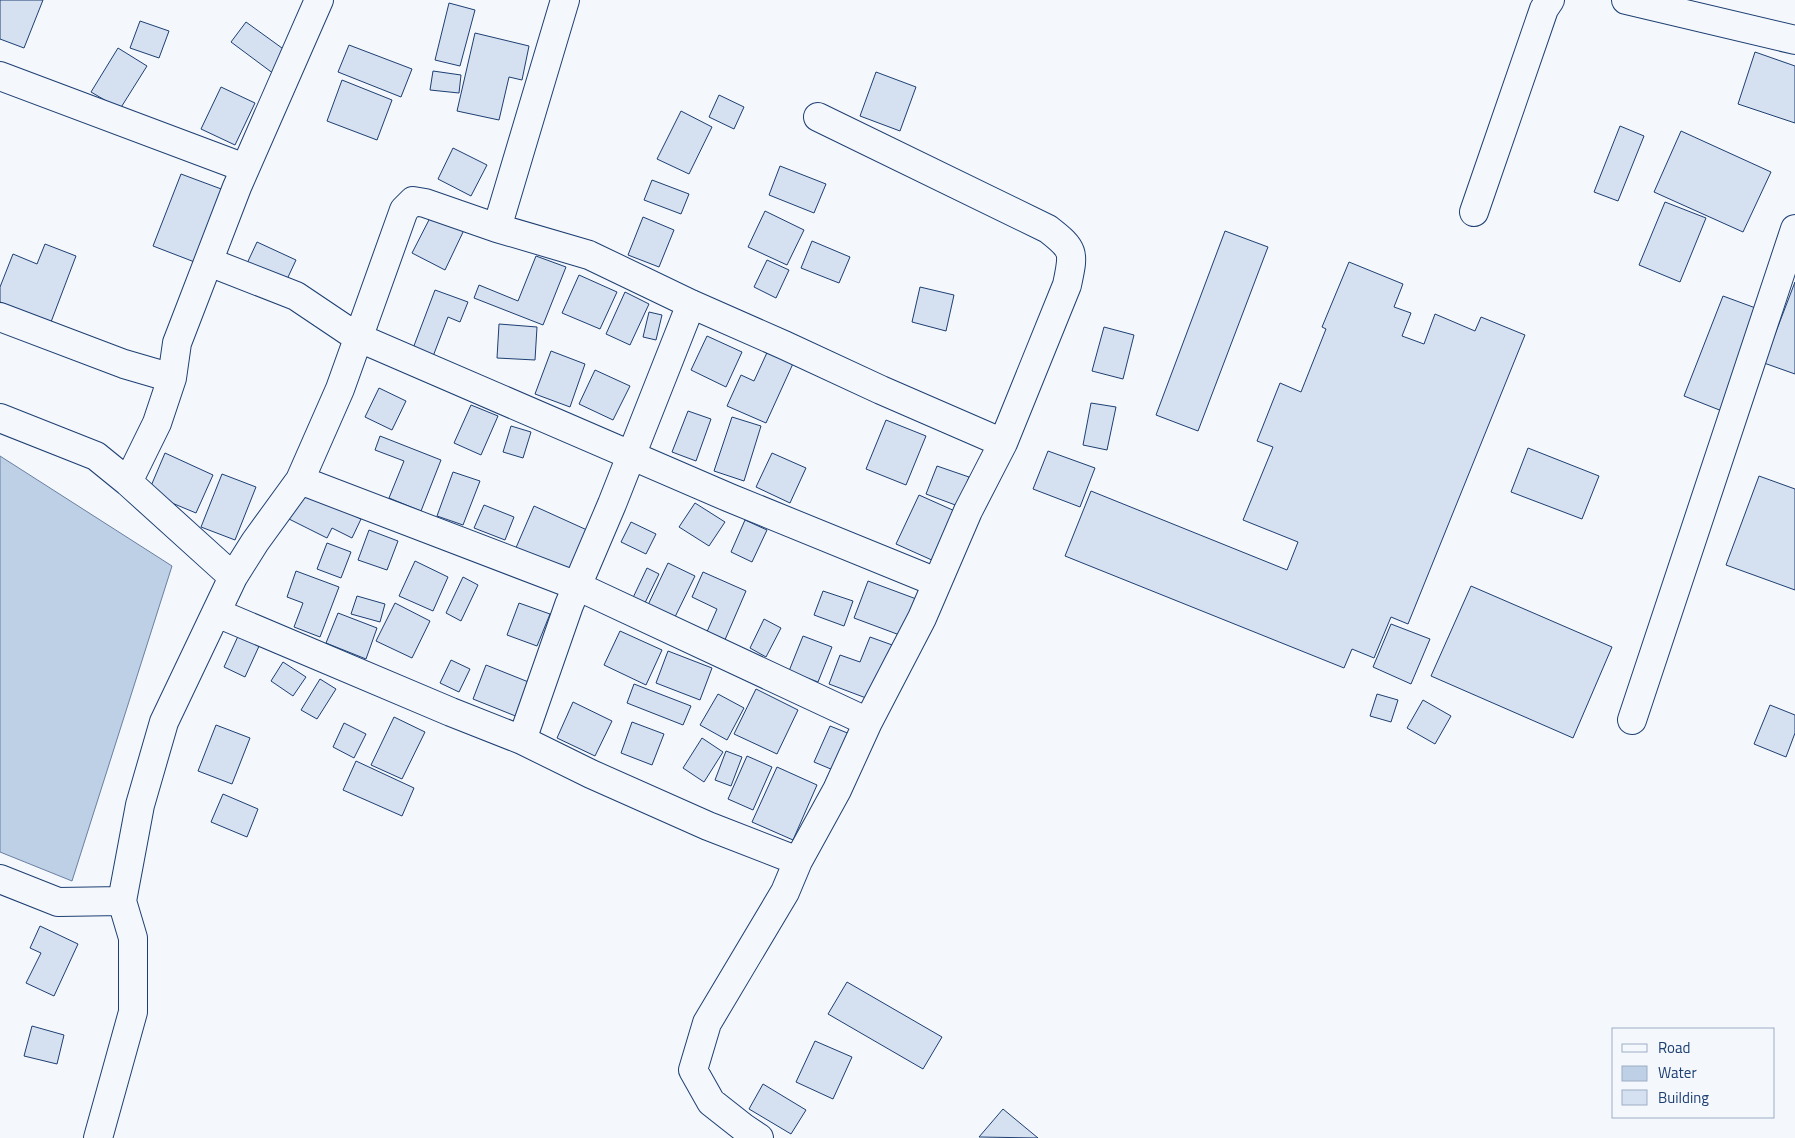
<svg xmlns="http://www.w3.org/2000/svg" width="1795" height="1138" viewBox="0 0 1795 1138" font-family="'Titillium Web',sans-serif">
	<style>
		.water { fill: #bed0e5; stroke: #687fa3 }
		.building { fill: #d5e0f0; stroke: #1d3f73 }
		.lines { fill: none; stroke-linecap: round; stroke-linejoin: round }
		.minor-casing { stroke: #1d3f73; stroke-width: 30 }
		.minor { stroke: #f4f7fb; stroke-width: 28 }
	</style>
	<rect width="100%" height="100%" fill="#f4f7fb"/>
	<path class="water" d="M0 456 172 566 72 881 0 852Z"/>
	<path class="building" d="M0 0H43L24 48 0 39Z
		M449 3 475 10 460 66 435 60Z
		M140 21 169 31 159 58 130 48Z
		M246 22 293 56 278 77 231 42Z
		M475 33 529 46 522 80 509 77 499 120 457 111Z
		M349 45 412 69 401 97 338 72Z
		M118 48 147 66 120 109 91 92Z
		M1755 52 1795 66V123L1738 104Z
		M433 71 461 75 459 93 430 90Z
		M876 72 916 87 900 131 860 116Z
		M342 80 392 100 377 140 327 121Z
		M221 87 255 103 235 145 201 129Z
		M719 95 744 107 734 129 709 117Z
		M681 111 712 127 689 174 657 159Z
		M1620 126 1644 136 1618 201 1594 192Z
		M1681 131 1771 172 1743 232 1654 192Z
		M453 148 487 165 471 196 438 179Z
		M780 166 826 184 814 213 769 195Z
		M181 174 232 193 205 266 153 246Z
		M652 180 689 194 681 214 644 200Z
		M1665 202 1706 218 1680 282 1639 265Z
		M765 211 804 230 787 265 748 247Z
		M432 214 464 230 445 270 412 253Z
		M643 217 674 230 659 267 628 255Z
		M1225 231 1268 247 1198 431 1156 415Z
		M812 241 850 257 839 283 801 268Z
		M257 242 296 260 282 290 243 272Z
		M45 244 76 256 51 322 0 302V287L13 254 37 264Z
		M536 256 566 267 543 325 474 298 479 285 518 301Z
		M767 260 789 270 776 298 754 287Z
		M1349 262 1403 284 1394 307 1411 313 1402 336 1424 344 1435 314 1475 331 1481 317 1525 335 1408 624 1391 617 1374 658 1352 649 1344 668 1065 556 1091 491 1287 570 1298 542 1243 520 1273 447 1257 441 1280 383 1301 392 1326 329 1322 327Z
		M579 275 617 292 600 329 562 313Z
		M1795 282V374L1764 363Z
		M920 287 954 295 946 331 912 322Z
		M435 290 468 302 460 322 448 317 432 359 412 351Z
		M625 292 649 304 630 345 606 334Z
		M1723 296 1761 310 1722 411 1684 396Z
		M649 312 662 315 656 340 643 337Z
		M499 324 537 327 535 360 497 358Z
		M1104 327 1134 335 1123 379 1092 371Z
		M707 336 742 352 726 387 691 370Z
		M770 346 796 357 766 423 727 406 741 375 754 381Z
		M551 351 585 364 570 407 535 394Z
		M595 370 630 386 613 420 579 404Z
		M379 388 406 401 392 430 365 417Z
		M1091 403 1116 407 1107 450 1083 445Z
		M471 405 498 416 481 455 454 443Z
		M688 411 711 419 696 461 672 452Z
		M732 417 761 426 744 481 714 471Z
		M886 420 926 436 906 485 866 469Z
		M511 426 531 432 523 458 503 452Z
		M380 436 441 460 421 511 389 498 404 461 375 450Z
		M1528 448 1599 476 1582 519 1511 492Z
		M1048 451 1095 468 1080 507 1033 489Z
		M165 453 213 475 196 513 148 493Z
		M772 453 806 468 790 503 756 487Z
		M937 466 969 477 958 506 926 494Z
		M453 472 480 481 463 525 437 516Z
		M222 474 256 487 235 540 201 527Z
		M1759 476 1795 489V590L1726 565Z
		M299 489 361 519 352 538 332 528 327 538 285 517Z
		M919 495 957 512 934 561 896 544Z
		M695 503 725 522 709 546 679 527Z
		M484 505 514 517 505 540 474 528Z
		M534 506 587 530 565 580 512 557Z
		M745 520 767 530 752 562 731 552Z
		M631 522 656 534 646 554 621 542Z
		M369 530 398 541 387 570 358 560Z
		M327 543 351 552 341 578 317 569Z
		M415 561 448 577 433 611 399 596Z
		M668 563 695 576 674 619 647 607Z
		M647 568 659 574 642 609 630 604Z
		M296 571 339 587 320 637 294 627 303 603 287 597Z
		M703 572 746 591 724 642 706 634 717 609 692 597Z
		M463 577 478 585 461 621 446 613Z
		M868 581 919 600 905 637 854 618Z
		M1471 586 1612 647 1573 738 1431 676Z
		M823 591 853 601 844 626 814 615Z
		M357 596 385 604 380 622 351 614Z
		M395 603 430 621 412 658 376 641Z
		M519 603 550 614 537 646 507 635Z
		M338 613 377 628 366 659 326 643Z
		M764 619 781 628 766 657 750 648Z
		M1391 624 1430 639 1411 684 1373 667Z
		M620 631 662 650 646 685 604 665Z
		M239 634 260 644 245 677 224 667Z
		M803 636 832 647 818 682 789 671Z
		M870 637 895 646 874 701 829 684 840 655 860 662Z
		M668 651 712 668 700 700 656 683Z
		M451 660 470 669 459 692 440 683Z
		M283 662 306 677 293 696 271 681Z
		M486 665 531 683 518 717 473 699Z
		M320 679 336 689 317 719 301 710Z
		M634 684 691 706 683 725 627 703Z
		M756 689 798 710 777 754 734 734Z
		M718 694 744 708 727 740 700 725Z
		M1377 694 1398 700 1391 722 1370 716Z
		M1423 700 1451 716 1435 744 1407 728Z
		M573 702 612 721 595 756 557 738Z
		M1770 705 1795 715V733L1786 757 1754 744Z
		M394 717 425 732 402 779 371 765Z
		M632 722 664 734 652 765 621 753Z
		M344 723 366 734 354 758 333 747Z
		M216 725 250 738 232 784 198 771Z
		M830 726 855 736 838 772 814 762Z
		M702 738 723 752 704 782 683 768Z
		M726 751 742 757 731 786 715 780Z
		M747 756 772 767 753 810 728 799Z
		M356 761 414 788 402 816 343 790Z
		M777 767 817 785 793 840 752 822Z
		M223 794 258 809 247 837 211 822Z
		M40 926 78 944 54 996 26 983 41 953 30 948Z
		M847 982 942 1037 923 1069 828 1014Z
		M32 1026 64 1035 57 1064 24 1056Z
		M815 1041 852 1057 833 1099 796 1082Z
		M763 1084 806 1110 791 1134 749 1109Z
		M1003 1109 1038 1138 979 1137Z"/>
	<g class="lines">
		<defs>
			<path id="minor" d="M1626 0 1795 40
				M0 76 245 168
				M1474 212 1544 9 1550 0
				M497 228 565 0
				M209 262 296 296 357 337 730 498 936 582
				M0 317 124 364 172 378
				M0 418 96 456 128 482 233 577
				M300 480 577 586 868 722
				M128 482 157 423 172 378 177 343 237 187 319 0
				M217 613 451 712 522 740 591 774 708 826 798 861
				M1632 720 1795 229
				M522 740 569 605 612 504 691 304
				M0 879 58 902 122 901
				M98 1138 133 1012V938L122 901 140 805 164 722 233 577 255 542 300 480 340 389 404 210 413 201 425 203 497 228 589 255 691 304 784 345 881 390 1003 443
				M759 1138 744 1128 711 1102 693 1070 707 1023 785 892 798 861 837 790 868 722 922 618 968 511 1003 443 1067 285C1074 252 1075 250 1048 229L818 117"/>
		</defs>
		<use href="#minor" class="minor-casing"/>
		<use href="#minor" class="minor"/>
	</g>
	<rect x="1612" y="1028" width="162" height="90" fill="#f4f7fb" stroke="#9eadc5"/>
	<rect x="1622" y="1044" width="25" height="8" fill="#f4f7fb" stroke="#9eadc5"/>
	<text x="1658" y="1053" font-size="15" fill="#1d3f73">Road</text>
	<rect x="1622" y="1066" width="25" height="15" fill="#bed0e5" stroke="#9eadc5"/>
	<text x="1658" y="1078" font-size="15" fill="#1d3f73">Water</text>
	<rect x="1622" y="1090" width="25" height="15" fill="#d5e0f0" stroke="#9eadc5"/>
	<text x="1658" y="1103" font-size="15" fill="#1d3f73">Building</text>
</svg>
